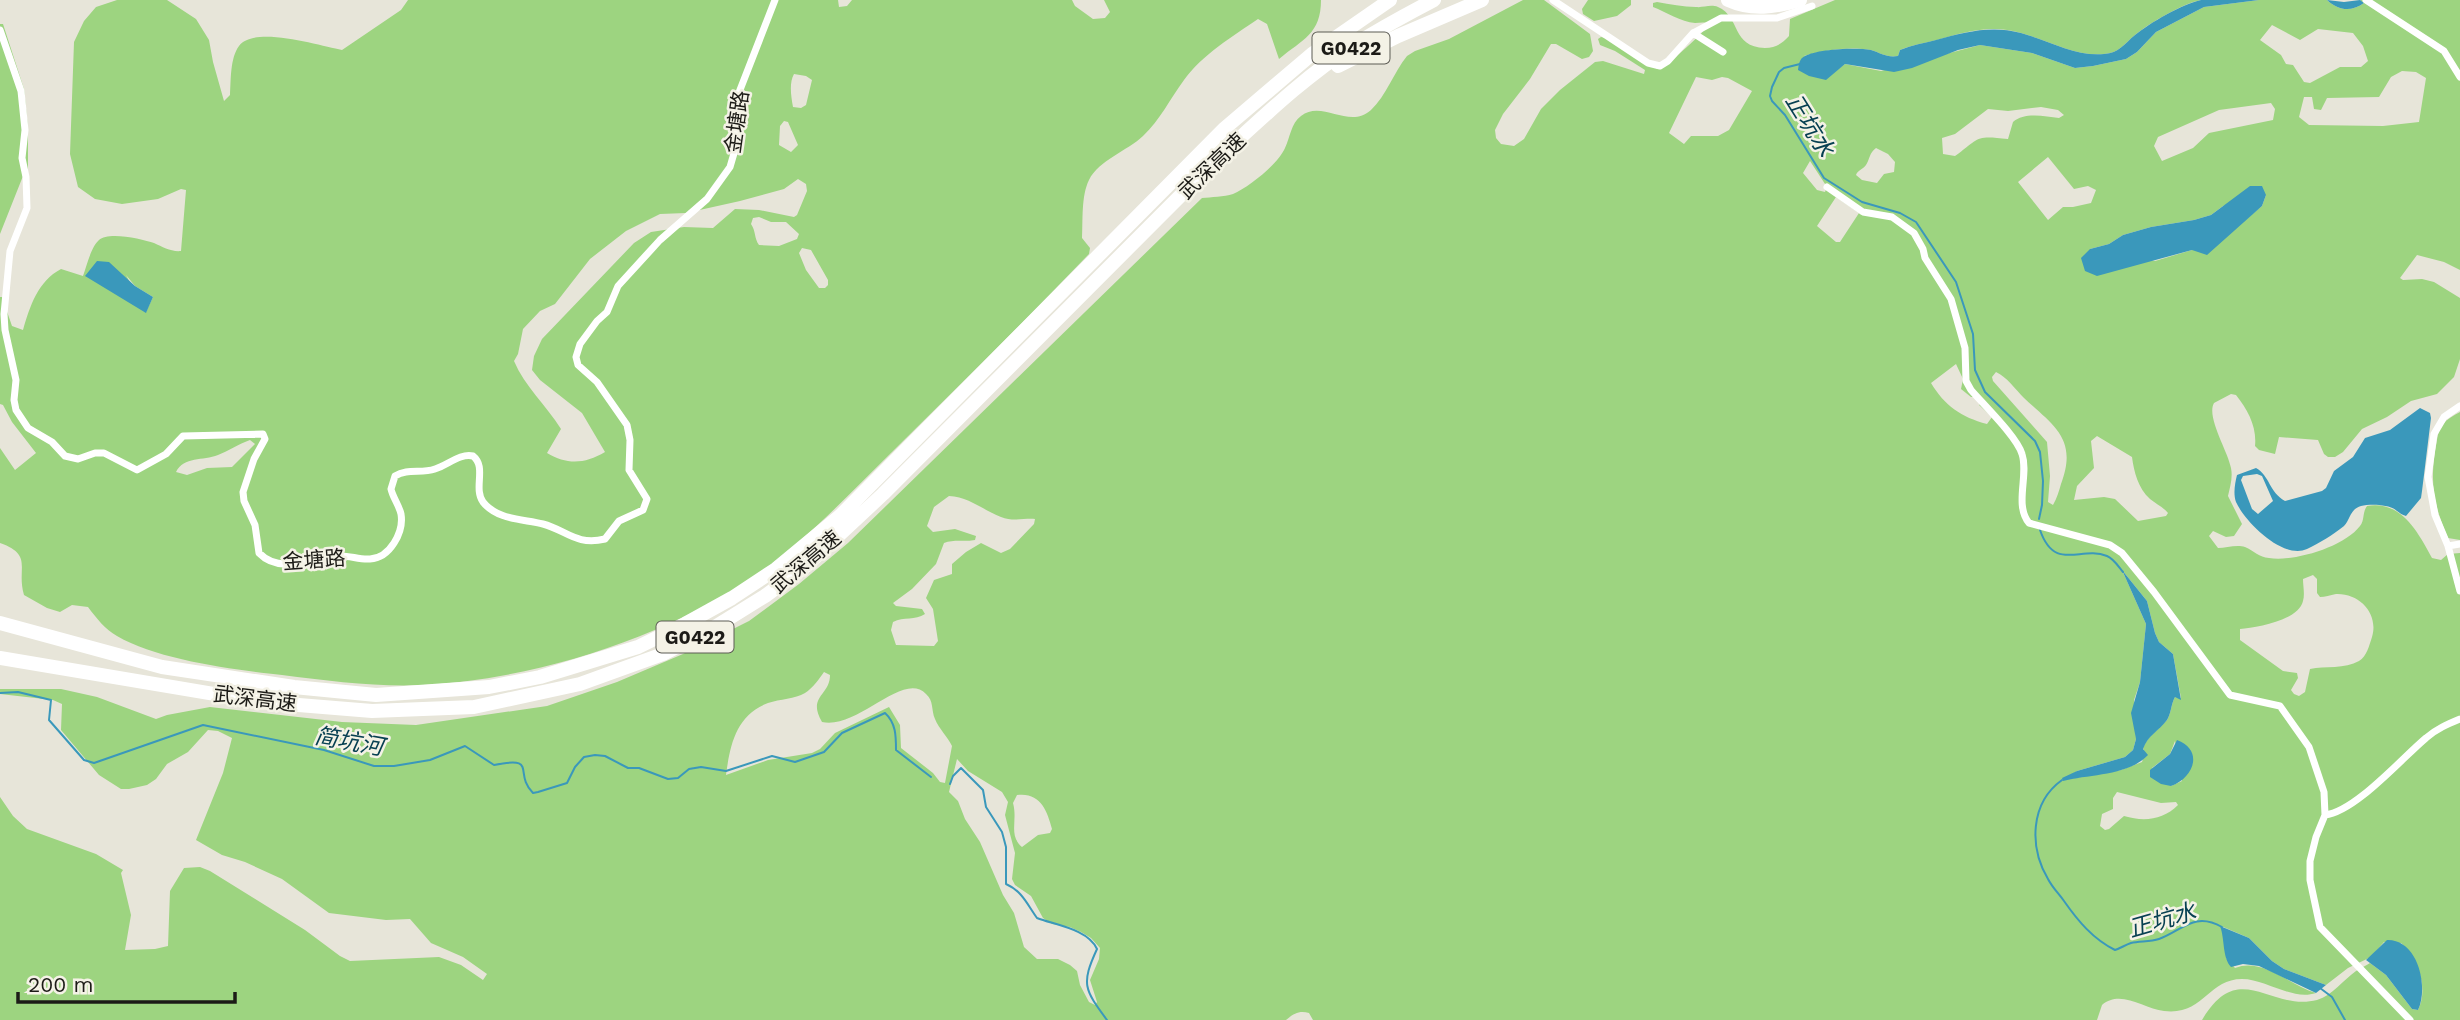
<svg xmlns="http://www.w3.org/2000/svg" width="2460" height="1020" viewBox="0 0 2460 1020" font-family="'Work Sans','Noto Sans SC',sans-serif">
	<style>
		.green { fill: #9dd480; fill-rule: evenodd }
		.water { fill: #3a98bb; fill-rule: evenodd }
		.lines { fill: none; stroke-linecap: round; stroke-linejoin: round }
		.stream { stroke: #3a98bb; stroke-width: 2 }
		.minor { stroke: #fff; stroke-width: 7 }
		.motorway { stroke: #fff; stroke-width: 14 }
		.labels { text-anchor: middle; stroke-width: 5; stroke-linejoin: round; paint-order: stroke }
		.shield { fill: #f4f2e6; stroke: #5d5c55; stroke-width: 2 }
		.shield-label { font-size: 19px; font-weight: bold; fill: #1c1b17 }
		.street-label { font-size: 21px; fill: #1c1b17; stroke: #f4f2e6 }
		.water-label { font-size: 23px; font-style: italic; fill: #074052; stroke: #f4f2e6 }
	</style>
	<rect width="100%" height="100%" fill="#e7e5d9"/>
	<path class="green" d="M117 0H167L196 19 209 40 213 62 224 101 230 95C231 80 230 58 239 46 254 25 320 46 342 50L401 10 408 0H838L839 7 847 6 852 0H1072L1075 6 1093 19 1105 18 1110 12 1104 0H1321C1321 34 1303 39 1279 59L1267 24 1258 19C1233 36 1202 55 1184 80 1170 99 1160 120 1143 136 1127 151 1099 160 1089 180 1081 196 1083 221 1082 238L1090 248 1089 254C1024 322 957 388 890 454 847 496 805 542 755 576 665 638 532 680 423 685 376 687 329 681 282 675 235 670 158 660 117 636 105 629 97 619 88 607L72 605 60 612 47 608 24 595C16 568 34 555 0 543V448L15 470 36 453 12 422 3 405 0 404V297H2L12 326 23 330C30 306 38 281 61 269L83 276C87 265 91 247 99 240 108 231 143 239 154 243 163 247 171 252 181 251L186 190 181 189 158 199 122 204 95 199 78 187 70 154 74 42 84 21 96 7ZM794 74 806 76 812 80 806 105 801 108 793 107C791 96 789 83 794 74ZM784 121 788 122 798 145 791 152 779 145 780 126ZM798 179 806 184 807 191 797 215 794 217 759 210 735 209 713 228 684 227 651 232 634 243 542 339 534 356 532 370 540 380 582 413 605 452C585 464 567 465 547 453L561 429C546 405 525 387 514 361L518 354 523 329 540 311 555 304 590 259 626 231 660 214 686 213 740 201 784 189ZM759 217 771 222H786L799 234 797 239 779 246 759 245C754 238 756 231 751 224L753 218ZM802 248 811 250 828 280V285L825 288H819L806 270 799 253ZM126 275 135 286 153 297 146 312ZM250 440 255 444 232 467 207 468 187 475 176 472C184 456 203 461 218 455 229 451 238 444 250 440Z
		M1523 0H1544L1590 34 1593 51 1589 57 1582 59 1556 44H1551L1530 79 1503 114 1495 130 1496 138 1501 144 1514 146 1524 139 1541 109 1560 90 1595 62 1603 61 1644 74 1645 70 1615 51 1600 45 1598 39 1601 37C1624 41 1640 53 1657 69 1665 68 1700 36 1707 27V23C1703 22 1699 23 1695 23 1681 22 1666 12 1653 7V3L1657 2C1670 4 1683 7 1696 7 1703 8 1710 4 1718 7 1741 17 1731 47 1765 48 1775 48 1782 44 1789 36L1790 19 1835 0H2201C2182 4 2151 22 2135 35 2124 44 2119 53 2104 54 2077 57 2047 40 2021 33 1991 24 1965 32 1937 40 1924 43 1912 45 1900 50L1898 56C1887 58 1881 53 1871 50 1851 46 1823 50 1804 56L1833 73 1845 64 1881 71 1980 45 2032 53 2075 68 2093 66 2126 59 2137 52 2156 32 2204 7 2259 0H2327C2339 11 2351 12 2364 3L2360 0H2460V270L2444 262 2417 255 2400 278 2403 280 2422 279 2434 282 2460 298V359L2454 377 2437 394 2411 401 2387 417 2362 429 2343 452 2335 457H2328L2324 454 2318 440 2279 437 2275 454 2259 450 2255 446C2257 427 2248 410 2236 395L2231 394 2214 403C2206 417 2228 451 2231 468 2233 478 2230 487 2228 496L2242 524 2234 536 2226 537 2213 531 2209 536 2218 548C2226 548 2237 544 2245 547 2254 551 2259 557 2269 558 2294 562 2344 547 2360 526 2365 520 2362 513 2367 506 2401 500 2418 532 2432 558L2441 560 2448 554 2460 553V1020H2202C2239 957 2270 1012 2317 1000 2333 995 2343 980 2356 971 2360 968 2366 966 2370 963L2386 975 2412 1009 2418 1010C2429 988 2418 958 2401 943L2384 942 2371 957 2348 968 2326 985 2284 969 2272 961 2249 938 2221 926 2226 948V958L2235 968C2262 957 2290 985 2316 993 2292 1001 2266 979 2242 979 2208 979 2203 1016 2164 1011 2144 1009 2121 989 2102 1005L2097 1020H1313L1309 1013C1299 1010 1293 1014 1286 1020H0V797L13 816 27 829 96 854 123 870 121 873 131 915 125 950 155 949 168 946 170 891 184 868 200 867 210 871 305 930 340 956 350 961 439 957 461 965 483 980 487 974 463 957 431 943 410 919 386 920 329 913 282 879 245 862 222 855 196 840 223 773 232 738 218 731 208 730 188 752 167 764 156 779 147 785 129 789H121L99 775 61 730 62 704 53 700 0 694V689H61L97 697 156 719 167 715 210 707 342 722 416 725 547 706 617 682 683 654 749 621 799 584 848 543 1202 198C1211 197 1224 197 1233 194 1249 187 1278 164 1285 148 1290 138 1291 123 1301 116 1322 99 1349 130 1371 110 1386 96 1394 72 1407 56L1415 51 1449 39ZM2272 25 2300 40 2318 29 2353 33 2363 46 2368 61 2361 67H2340L2310 83 2304 82 2293 65 2286 64 2281 55 2260 40ZM2402 71 2416 72 2426 78 2419 122 2383 126 2309 125 2299 117 2304 97H2312L2314 109 2321 110 2327 98 2379 97 2391 77ZM1696 77 1712 80 1722 77 1728 78 1752 91 1729 130 1718 136H1691L1684 144 1669 133ZM2271 103 2275 109 2273 120 2209 133 2193 148 2162 161 2154 146 2158 137 2219 110ZM2041 107 2058 110 2064 115 2059 118C2044 116 2024 112 2013 122L2008 139C1974 135 1980 138 1955 156L1943 154 1942 138 1955 134 1988 109 2008 111ZM1876 148 1888 154 1895 162 1894 172 1884 174 1877 183 1862 180 1856 175C1858 170 1862 170 1866 165 1870 159 1869 153 1876 148ZM2048 157 2074 189 2088 186 2096 190 2091 203 2073 207H2063L2048 220 2018 182ZM1810 161 1827 187 1825 192 1817 190 1803 173ZM2266 195 2262 206 2226 236 2192 250 2155 261 2090 249 2109 244 2123 235 2151 227 2194 220 2211 215 2223 206ZM1836 197 1859 213 1840 242H1836L1817 226ZM1956 364 1963 379 1961 389 1971 397H1978L1982 402 1979 405 1992 417 1987 424C1961 417 1945 406 1931 383ZM1996 372C2007 377 2015 389 2024 398 2054 426 2078 439 2061 484 2059 491 2057 498 2053 505L2048 502 2050 476 2047 442 1993 381 1992 377ZM2097 436 2132 457C2134 472 2138 488 2150 499 2156 504 2163 507 2168 513L2166 516 2138 521 2115 499 2104 497 2074 500 2077 486 2094 468 2091 441ZM949 496C969 497 983 510 1001 517 1013 522 1024 518 1035 519L1034 524 1010 549 1001 553 981 543 966 552 952 564V574L934 580 926 598 933 609 938 641 934 646 896 645 891 630 893 622C904 616 915 621 925 614L922 609 896 606 893 603 912 589 936 564 944 543C954 539 964 542 975 540L976 536 955 529 933 532 927 526 934 507ZM2122 570 2147 601 2155 633 2159 642 2173 654 2181 698 2175 697C2171 704 2171 714 2167 720 2158 731 2148 735 2143 748L2145 753 2142 762 2121 770 2063 780 2077 771 2125 757 2133 750 2136 739 2134 700 2140 682 2146 624ZM2313 575 2317 579V593L2320 597C2325 597 2330 595 2336 594 2360 593 2379 614 2372 637 2369 646 2367 656 2359 661 2345 669 2325 666 2310 669L2305 692 2299 696 2294 694 2291 690 2298 678 2297 673 2283 671 2240 640V629C2257 628 2299 620 2303 601 2305 594 2303 586 2303 579ZM824 672 830 675C830 696 807 696 822 722 858 730 903 670 926 694 934 701 931 710 935 719 939 729 948 737 952 746L945 783 940 782 933 773 901 748 900 725 889 707 835 733 820 749 812 753 768 760 726 775C730 745 736 715 768 703 780 699 795 699 805 693 813 688 819 679 824 672ZM2175 741 2182 781 2171 786 2152 768 2170 754ZM957 759 968 771 1002 792 1008 802 1005 815 1015 853 1012 879 1015 885 1031 896 1043 918 1052 924 1070 927 1081 932 1091 938 1100 948 1099 959 1090 980 1097 1002 1095 1005 1089 1002 1080 985 1077 971 1070 965 1058 959H1037L1024 947 1014 913 1003 895 980 842 965 819 958 801 949 792ZM2117 792 2161 803 2176 802 2178 805C2163 820 2144 822 2124 816L2109 829 2105 830 2100 826 2102 814 2113 809V798ZM1017 795C1040 792 1047 810 1052 829L1050 833 1038 835 1022 847C1008 835 1018 821 1013 803Z
		M1588 0H1631V5L1617 16 1594 21 1583 14 1582 9Z
		M0 24H3L24 89 28 128V175L23 176 0 234Z
		M2460 412V540L2448 538C2434 506 2430 485 2435 451 2437 443 2437 432 2442 425 2447 419 2454 415 2460 412Z"/>
	<path class="water" d="M2201 0H2259L2204 7 2156 32 2137 52 2126 59 2093 66 2075 68 2032 53 1980 45 1958 50 1912 68 1894 72 1845 64 1826 80 1809 76 1798 70C1799 64 1799 59 1805 56 1817 49 1857 47 1871 50 1881 53 1887 58 1898 56L1900 50C1912 45 1924 43 1936 40 1965 32 1991 25 2021 33 2047 40 2077 57 2104 54 2119 53 2124 44 2135 35 2150 23 2182 4 2201 0Z
		M2327 0 2344 2 2360 0 2364 3C2351 12 2339 11 2327 0Z
		M2250 186H2262L2266 195 2262 206 2207 255 2192 250 2097 276 2085 271 2081 258 2090 249 2109 244 2123 235 2151 227 2194 220 2211 215Z
		M97 261 109 262 135 286 153 297 146 313 85 276Z
		M2420 408 2430 413 2431 418 2422 491 2421 498 2406 516C2402 515 2400 513 2397 511 2389 504 2370 504 2361 506 2350 509 2350 520 2344 526 2333 535 2319 543 2307 549 2283 560 2245 522 2236 502 2233 494 2235 483 2237 475L2256 468C2270 476 2269 492 2285 501L2322 491 2326 488 2334 471 2353 457 2365 438 2390 430ZM2257 474 2262 476 2273 501 2258 514 2252 509 2241 480 2243 476Z
		M2122 570 2147 601 2155 633 2159 642 2173 654 2181 700 2175 697C2171 704 2171 714 2167 720 2159 731 2148 735 2143 749L2148 755C2128 776 2090 774 2063 781L2062 778 2077 771 2125 757 2133 750 2136 739 2131 713 2140 682 2146 624Z
		M2177 740C2204 750 2194 778 2171 786L2161 784 2150 777V770L2170 754Z
		M2220 926 2249 938 2272 961 2284 969 2326 985 2316 993 2259 966 2243 964 2231 967C2222 957 2225 939 2220 926Z
		M2387 940C2418 939 2429 987 2418 1010L2412 1009 2386 975 2366 960Z"/>
	<g class="lines">
		<path class="stream" d="M1800 64 1784 68 1779 72 1772 87 1770 96 1772 101 1785 115 1824 178 1862 202 1900 213 1916 222 1956 282 1973 334 1975 370 1985 392 2035 441 2040 452 2043 481 2042 505 2039 519
			M2040 530C2055 573 2081 545 2107 556 2114 559 2118 566 2123 572
			M0 693 18 692 51 700 49 720 84 760 94 763 203 725 324 750 374 766H394L430 760 465 746 494 765C539 756 513 773 533 793L538 792 567 783 575 767 584 757 595 755 605 756 628 768H639L668 779 678 778 689 769 701 767 726 771 772 756 795 762 824 752 842 733 885 713C896 723 896 736 896 750L931 777
			M2062 780C2030 803 2029 847 2048 879 2052 887 2059 894 2064 901 2078 921 2093 939 2115 950 2121 948 2125 945 2131 943 2140 941 2150 942 2159 939 2182 931 2194 911 2222 927
			M950 784 953 776 961 768 983 790 986 807 1002 832 1006 847V884C1022 891 1027 904 1037 918 1055 925 1088 929 1097 949 1081 984 1084 989 1107 1020
			M2320 988 2332 997 2345 1020"/>
		<path class="minor" d="M1553 0 1648 63 1660 66 1668 61 1693 33 1721 18H1777L1812 6
			M2366 0 2444 51 2460 77
			M0 30 21 91 25 130 22 158 26 177 27 208 10 251 4 314 5 330 16 380 14 400 16 410 28 428 52 442 65 456 78 459 95 453H104L137 470 166 454 183 436 263 434 265 439 254 459 243 492 244 501 255 525 259 553C280 575 313 558 338 556 349 555 359 560 370 559 390 558 404 532 401 514 399 505 393 498 391 489L395 476C408 468 421 474 435 469 448 465 460 453 473 456 487 467 473 488 483 502 497 520 523 519 543 524 566 530 576 546 605 539L619 521 643 510 647 499 629 470 630 440 627 425 597 382 578 365 576 357 580 344 597 321 607 312 618 286 660 240 707 199 730 167 737 143 738 95 775 0
			M1693 33 1723 52
			M1827 187 1863 212 1892 217 1914 233 1923 249 1925 258 1951 299 1965 348 1966 381 1971 390C1984 405 2017 437 2022 454 2029 475 2014 505 2029 523L2110 545 2122 553 2154 592 2230 695 2280 706 2309 747 2324 792 2325 815 2316 837 2310 861V880L2320 927 2410 1020
			M2460 406 2444 417 2434 434 2428 477 2435 515 2448 546 2460 591
			M2448 546 2460 544
			M2325 815C2355 812 2402 758 2426 738 2436 729 2448 724 2460 719"/>
		<path class="motorway" d="M1728 0C1752 11 1775 7 1800 0
			M1338 66 1398 36 1482 0
			M0 623 162 667 294 687 376 695 489 687 540 677 638 647 685 624 732 598 776 569 840 516 1225 128 1312 54 1390 0
			M0 658 262 702 372 711 474 707 580 684 663 654 715 627 765 596 807 565 883 494 1217 159C1261 119 1304 77 1354 45 1380 29 1407 14 1434 0"/>
	</g>
	<g class="labels">
		<g class="shield">
			<rect x="1312.5" y="32.5" width="77" height="31" rx="5"/>
			<rect x="656.5" y="621.5" width="77" height="31" rx="5"/>
		</g>
		<g class="shield-label">
			<text x="1351" y="55">G0422</text>
			<text x="695" y="644">G0422</text>
		</g>
		<g class="street-label">
			<text transform="translate(737 122) rotate(-82)" y="7">金塘路</text>
			<text transform="translate(1212 166) rotate(-44)" y="7">武深高速</text>
			<text transform="translate(314 560) rotate(-4)" y="7">金塘路</text>
			<text transform="translate(806 562) rotate(-40)" y="7">武深高速</text>
			<text transform="translate(255 699) rotate(7)" y="7">武深高速</text>
		</g>
		<g class="water-label">
			<text transform="translate(1810 125) rotate(58)" y="8">正坑水</text>
			<text transform="translate(349 741) rotate(10)" y="8">简坑河</text>
			<text transform="translate(2162 920) rotate(-16)" y="8">正坑水</text>
		</g>
	</g>
	<path d="M18 992v10h217v-10" fill="none" stroke="#1c1b17" stroke-width="3.5"/>
	<text x="28" y="992" font-size="21" fill="#1c1b17" stroke="#f4f2e6" stroke-width="5" paint-order="stroke">200 m</text>
</svg>
